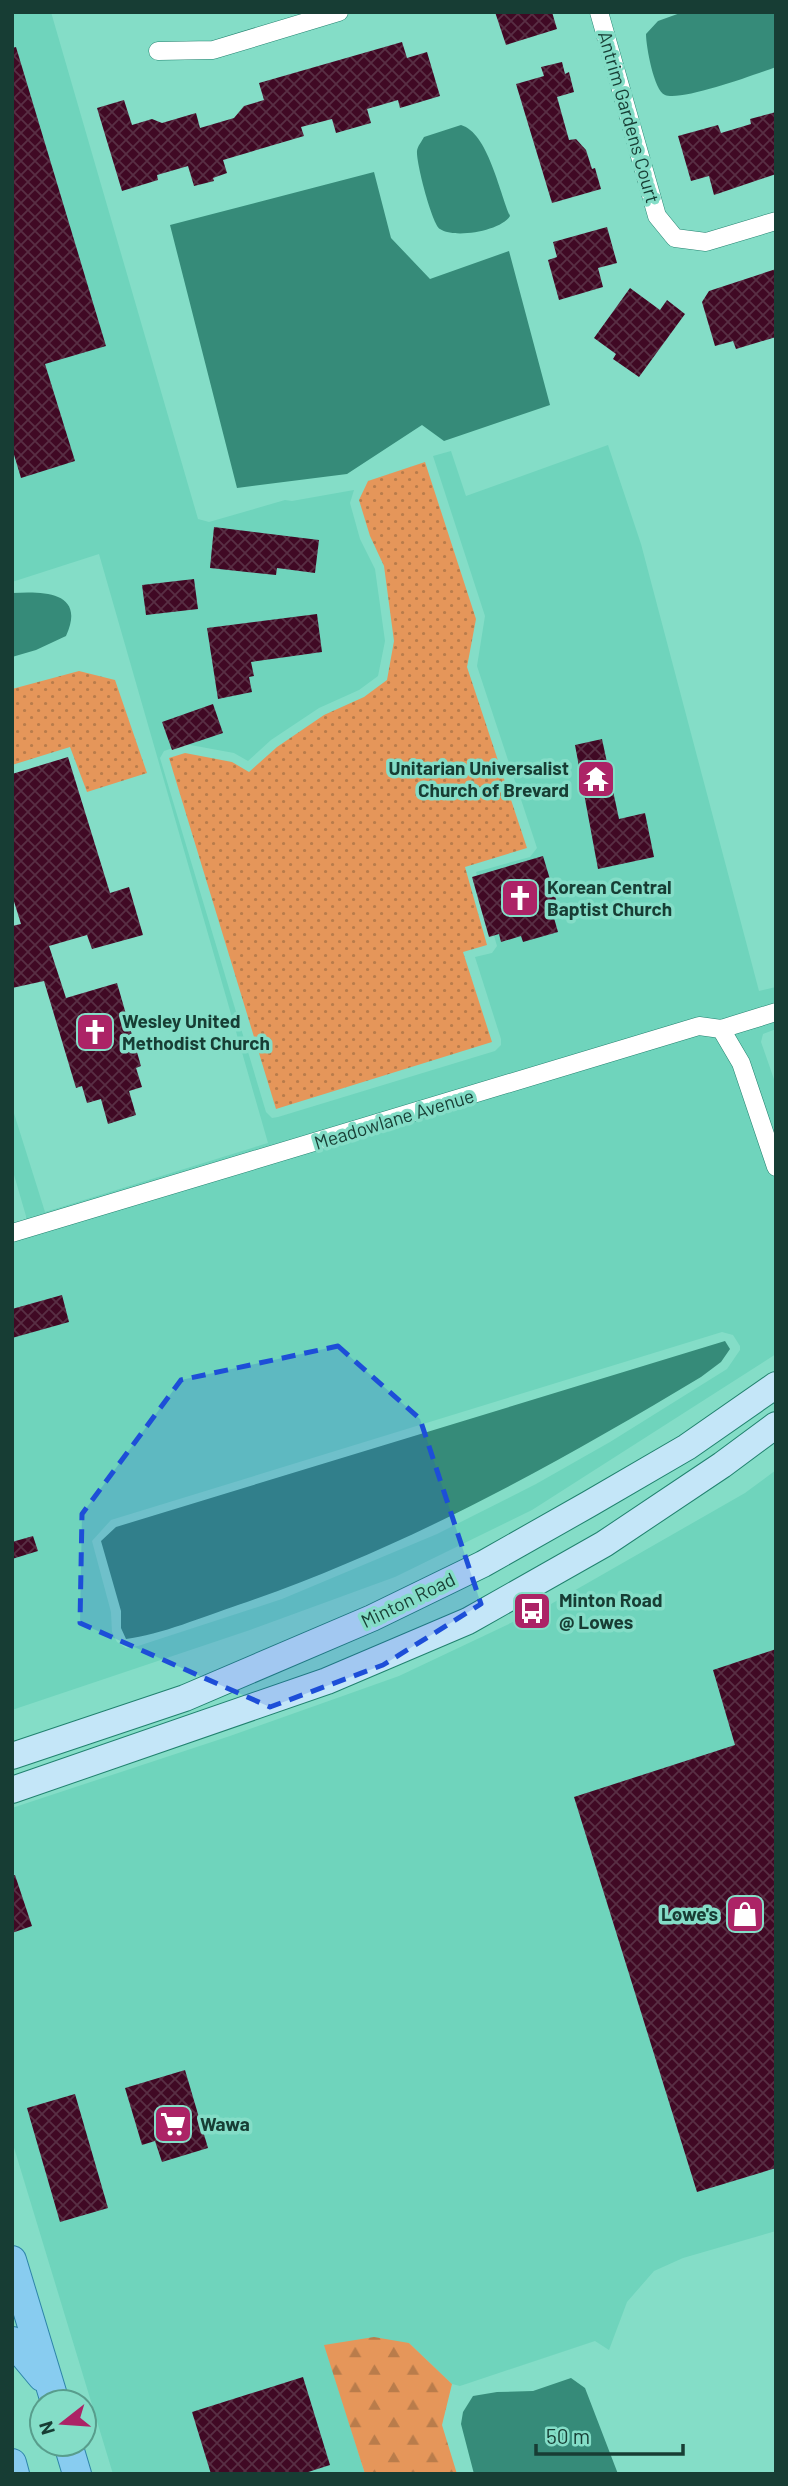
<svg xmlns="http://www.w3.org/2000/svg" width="788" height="2486" viewBox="0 0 788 2486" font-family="Barlow,sans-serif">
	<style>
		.built { fill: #6fd4bc; fill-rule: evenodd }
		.grass { fill: url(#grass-dots) }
		.forest { fill: url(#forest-firs) }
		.water { fill: #368b79 }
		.building { fill: url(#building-cross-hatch) }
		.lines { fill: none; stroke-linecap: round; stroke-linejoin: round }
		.minor-casing { stroke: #21826f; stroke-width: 19 }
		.secondary-casing { stroke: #21826f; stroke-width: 28 }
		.primary-casing { stroke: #2d84a8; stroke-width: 30 }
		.minor { stroke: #fff; stroke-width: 18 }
		.secondary { stroke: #c4e6f8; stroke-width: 26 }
		.primary { stroke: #88ccf0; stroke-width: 28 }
		.marked { fill: #1d4ed8; fill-opacity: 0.2; stroke: #1d4ed8; stroke-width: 5; stroke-dasharray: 14 9; stroke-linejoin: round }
		.labels { text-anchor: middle; stroke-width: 7; stroke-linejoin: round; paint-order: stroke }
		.street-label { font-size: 19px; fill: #173d34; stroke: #84ddc7 }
		.poi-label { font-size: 19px; font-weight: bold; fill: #173d34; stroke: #84ddc7; text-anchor: start }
	</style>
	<defs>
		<pattern id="grass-dots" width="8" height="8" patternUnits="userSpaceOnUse" patternTransform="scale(1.75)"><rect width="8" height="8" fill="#e5965a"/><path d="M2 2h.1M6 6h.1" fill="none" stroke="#b97c4b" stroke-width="1.8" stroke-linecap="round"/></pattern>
		<pattern id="forest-firs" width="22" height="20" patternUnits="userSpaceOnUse" patternTransform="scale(1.75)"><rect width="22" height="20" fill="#e5965a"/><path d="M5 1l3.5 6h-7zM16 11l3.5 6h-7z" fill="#b97c4b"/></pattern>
		<pattern id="building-cross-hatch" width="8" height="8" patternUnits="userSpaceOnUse" patternTransform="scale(1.75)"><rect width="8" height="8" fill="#400924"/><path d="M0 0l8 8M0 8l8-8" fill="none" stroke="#582f44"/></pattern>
	</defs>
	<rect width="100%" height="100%" fill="#84ddc7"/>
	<path class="built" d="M12 12H51L198 519 209 522 285 500 292 501 354 490 350 503 360 539 375 569 385 641 378 676 359 690 319 708 271 740 248 761 234 753 185 744 164 751 160 758 266 1112 272 1118 278 1117 495 1051 501 1045V1039L475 957 492 953 497 946 476 872 530 857 537 848 477 666 485 616 433 456 451 451 466 496 608 445 641 544 759 991 776 987V1029L763 1034 761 1042 776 1085V1354L532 1510 395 1577 250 1630 12 1710V1230L26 1222V1216L12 1168V1107L45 1212 268 1143 99 554 12 582ZM722 1332 733 1335 740 1346V1350L727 1369 610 1442 536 1484 437 1534 282 1599 138 1646 126 1648 117 1642 112 1632 111 1612 92 1541 111 1520Z
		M776 1470V2231L683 2258 654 2271 627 2302 609 2350 595 2341 460 2386 452 2384 409 2343 325 2345 365 2474H113L12 2141V1808L230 1736 399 1676 551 1604 745 1493Z"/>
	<path class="grass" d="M425 462 476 619 467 667 527 848 465 867 487 945 463 952 492 1042 276 1109 169 758 185 753 232 762 249 772 277 747 324 715 364 697 387 680 394 641 384 566 370 536 359 500 368 481Z
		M79 671 115 680 147 773 87 792 70 747 12 765V689Z"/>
	<path class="forest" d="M374 2337 409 2343 452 2384 442 2425 457 2474H365L324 2345Z"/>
	<path class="water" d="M683 12H776V67C757 74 680 102 665 95 654 91 646 46 646 34L658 21Z
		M461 125C488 133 499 191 510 216 501 231 454 239 440 229 432 224 416 162 417 151 417 147 422 141 424 137Z
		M374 172 391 238 430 279 509 251 550 405 444 441 422 425 347 474 237 488 170 225Z
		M12 593C45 591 86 592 66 636L36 650 12 657Z
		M725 1341 730 1349 721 1362 701 1377C553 1466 403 1549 238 1605 205 1616 160 1635 126 1639L121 1628V1611L101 1541 116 1527Z
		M571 2378 585 2388 618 2474H474L461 2424 463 2412 473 2396 497 2392 533 2391Z"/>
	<path class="building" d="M495 12H552L557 29 506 45Z
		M402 42 407 58 427 52 440 96 400 108 398 100 367 109 371 123 336 133 332 119 301 127 304 136 223 160 227 173 213 178 214 181 194 186 188 166 157 175 158 180 122 191 97 108 124 100 132 125 152 119 162 123 196 113 200 128 234 118 244 106 264 100 259 83Z
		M16 47 106 346 45 364 75 461 21 478 12 448V48Z
		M562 62 565 74 569 72 574 92 557 97 569 140 576 139 586 150 592 169 595 168 601 189 552 203 516 84 544 76 541 67Z
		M776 112V174L714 195 709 176 691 181 678 136 718 125 721 133 751 124 750 119Z
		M607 227 617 263 598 268 603 287 559 300 548 260 557 257 553 242Z
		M776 269V337L736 349 733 341 715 346 702 302 709 291Z
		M630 288 660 310 667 300 685 314 639 377 613 359 616 354 594 338Z
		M214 527 319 540 315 573 277 568 276 575 210 568Z
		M194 579 198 609 146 615 142 585Z
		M317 614 322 652 251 662 254 676 249 677 252 692 218 699 207 628Z
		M213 704 223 733 172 750 162 722Z
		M602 739 619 819 645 813 654 857 598 869 575 745Z
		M68 757 110 893 129 887 143 935 92 949 87 935 49 946 66 998 117 983 141 1066 136 1068 142 1087 129 1091 136 1115 108 1124 101 1099 87 1103 82 1086 76 1088 44 981 12 988V926L21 924 12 895V774Z
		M543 856 561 916 554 918 558 932 523 942 521 936 501 942 499 934 489 937 472 877Z
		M62 1295 69 1322 12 1338V1309Z
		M33 1536 38 1551 12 1559V1542Z
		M776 1649V2168L697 2192 574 1797 735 1745 713 1670Z
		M12 1875H15L32 1926 12 1933Z
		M185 2070 208 2148 162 2162 155 2141 142 2145 125 2088Z
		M75 2094 108 2208 60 2222 27 2108Z
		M303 2377 330 2465 302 2474H211L192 2412Z"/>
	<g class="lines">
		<defs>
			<path id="minor" d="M599 12 657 216 675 238 706 242 776 221
				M158 51 213 50 339 12
				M721 1029 741 1063 776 1167
				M12 1233 699 1026 721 1029 776 1012"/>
			<path id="secondary" d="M12 1756 185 1698 372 1618 483 1564 589 1504 687 1447 776 1385
				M12 1790 327 1681 468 1621 604 1544 722 1465 776 1425"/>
			<path id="primary" d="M12 2260 55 2402
				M12 2341 42 2377
				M68 2444 77 2474
				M12 2463 15 2474"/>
		</defs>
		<use href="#minor" class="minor-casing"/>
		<use href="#secondary" class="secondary-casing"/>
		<use href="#primary" class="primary-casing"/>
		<use href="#minor" class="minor"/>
		<use href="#secondary" class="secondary"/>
		<use href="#primary" class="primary"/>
	</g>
	<path class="marked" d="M338 1346 420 1419 481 1604 383 1665 270 1707 80 1623 82 1514 181 1380Z"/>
	<defs>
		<symbol id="temple-square" viewBox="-11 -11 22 22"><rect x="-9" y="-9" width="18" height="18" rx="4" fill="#ac2366" stroke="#84ddc7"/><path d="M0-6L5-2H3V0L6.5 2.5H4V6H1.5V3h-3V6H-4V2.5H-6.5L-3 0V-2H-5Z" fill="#fff"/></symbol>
		<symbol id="church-square" viewBox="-11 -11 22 22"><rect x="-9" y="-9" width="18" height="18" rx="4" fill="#ac2366" stroke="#84ddc7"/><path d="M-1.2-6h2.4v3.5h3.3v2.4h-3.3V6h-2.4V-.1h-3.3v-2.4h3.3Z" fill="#fff"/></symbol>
		<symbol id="bus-square" viewBox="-11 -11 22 22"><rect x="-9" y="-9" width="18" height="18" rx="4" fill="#ac2366" stroke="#84ddc7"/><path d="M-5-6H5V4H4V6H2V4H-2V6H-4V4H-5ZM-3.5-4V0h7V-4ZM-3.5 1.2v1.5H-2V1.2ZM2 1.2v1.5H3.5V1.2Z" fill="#fff"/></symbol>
		<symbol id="shop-square" viewBox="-11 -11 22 22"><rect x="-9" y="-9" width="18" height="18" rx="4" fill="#ac2366" stroke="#84ddc7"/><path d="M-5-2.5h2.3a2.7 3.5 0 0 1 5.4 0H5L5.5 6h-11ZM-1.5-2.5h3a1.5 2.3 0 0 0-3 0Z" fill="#fff"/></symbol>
		<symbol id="supermarket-square" viewBox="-11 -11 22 22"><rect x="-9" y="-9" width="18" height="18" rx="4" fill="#ac2366" stroke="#84ddc7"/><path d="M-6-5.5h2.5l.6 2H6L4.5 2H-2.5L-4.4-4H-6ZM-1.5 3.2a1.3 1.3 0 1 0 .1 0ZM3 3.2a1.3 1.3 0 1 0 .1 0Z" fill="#fff"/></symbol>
	</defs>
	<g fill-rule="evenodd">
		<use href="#temple-square" x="574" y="757" width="44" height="44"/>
		<use href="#church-square" x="498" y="876" width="44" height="44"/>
		<use href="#church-square" x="73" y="1010" width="44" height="44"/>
		<use href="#bus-square" x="510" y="1589" width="44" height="44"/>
		<use href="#shop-square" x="723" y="1892" width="44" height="44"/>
		<use href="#supermarket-square" x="151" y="2102" width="44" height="44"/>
	</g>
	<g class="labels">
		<g class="street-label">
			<text transform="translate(629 117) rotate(74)" y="7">Antrim Gardens Court</text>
			<text transform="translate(394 1119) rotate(-17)" y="7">Meadowlane Avenue</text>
			<text transform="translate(408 1600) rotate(-26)" y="7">Minton Road</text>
		</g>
		<g class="poi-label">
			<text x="569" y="775" text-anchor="end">Unitarian Universalist<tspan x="569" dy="22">Church of Brevard</tspan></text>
			<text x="547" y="894">Korean Central<tspan x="547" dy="22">Baptist Church</tspan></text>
			<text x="122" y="1028">Wesley United<tspan x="122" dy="22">Methodist Church</tspan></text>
			<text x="559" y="1607">Minton Road<tspan x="559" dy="22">@ Lowes</tspan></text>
			<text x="718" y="1921" text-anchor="end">Lowe's</text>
			<text x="200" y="2131">Wawa</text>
		</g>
	</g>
	<rect width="788" height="2486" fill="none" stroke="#173d34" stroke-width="28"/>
	<g transform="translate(63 2423) rotate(253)"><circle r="33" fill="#84ddc7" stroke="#589d8c" stroke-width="2"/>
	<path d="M0-5L12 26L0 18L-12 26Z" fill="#ac2366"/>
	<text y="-10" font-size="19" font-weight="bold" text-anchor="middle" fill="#173d34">N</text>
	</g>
	<path d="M536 2444v10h147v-10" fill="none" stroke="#173d34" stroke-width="3.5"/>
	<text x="546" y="2444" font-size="21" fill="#173d34" stroke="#84ddc7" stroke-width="5" paint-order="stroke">50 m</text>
</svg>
